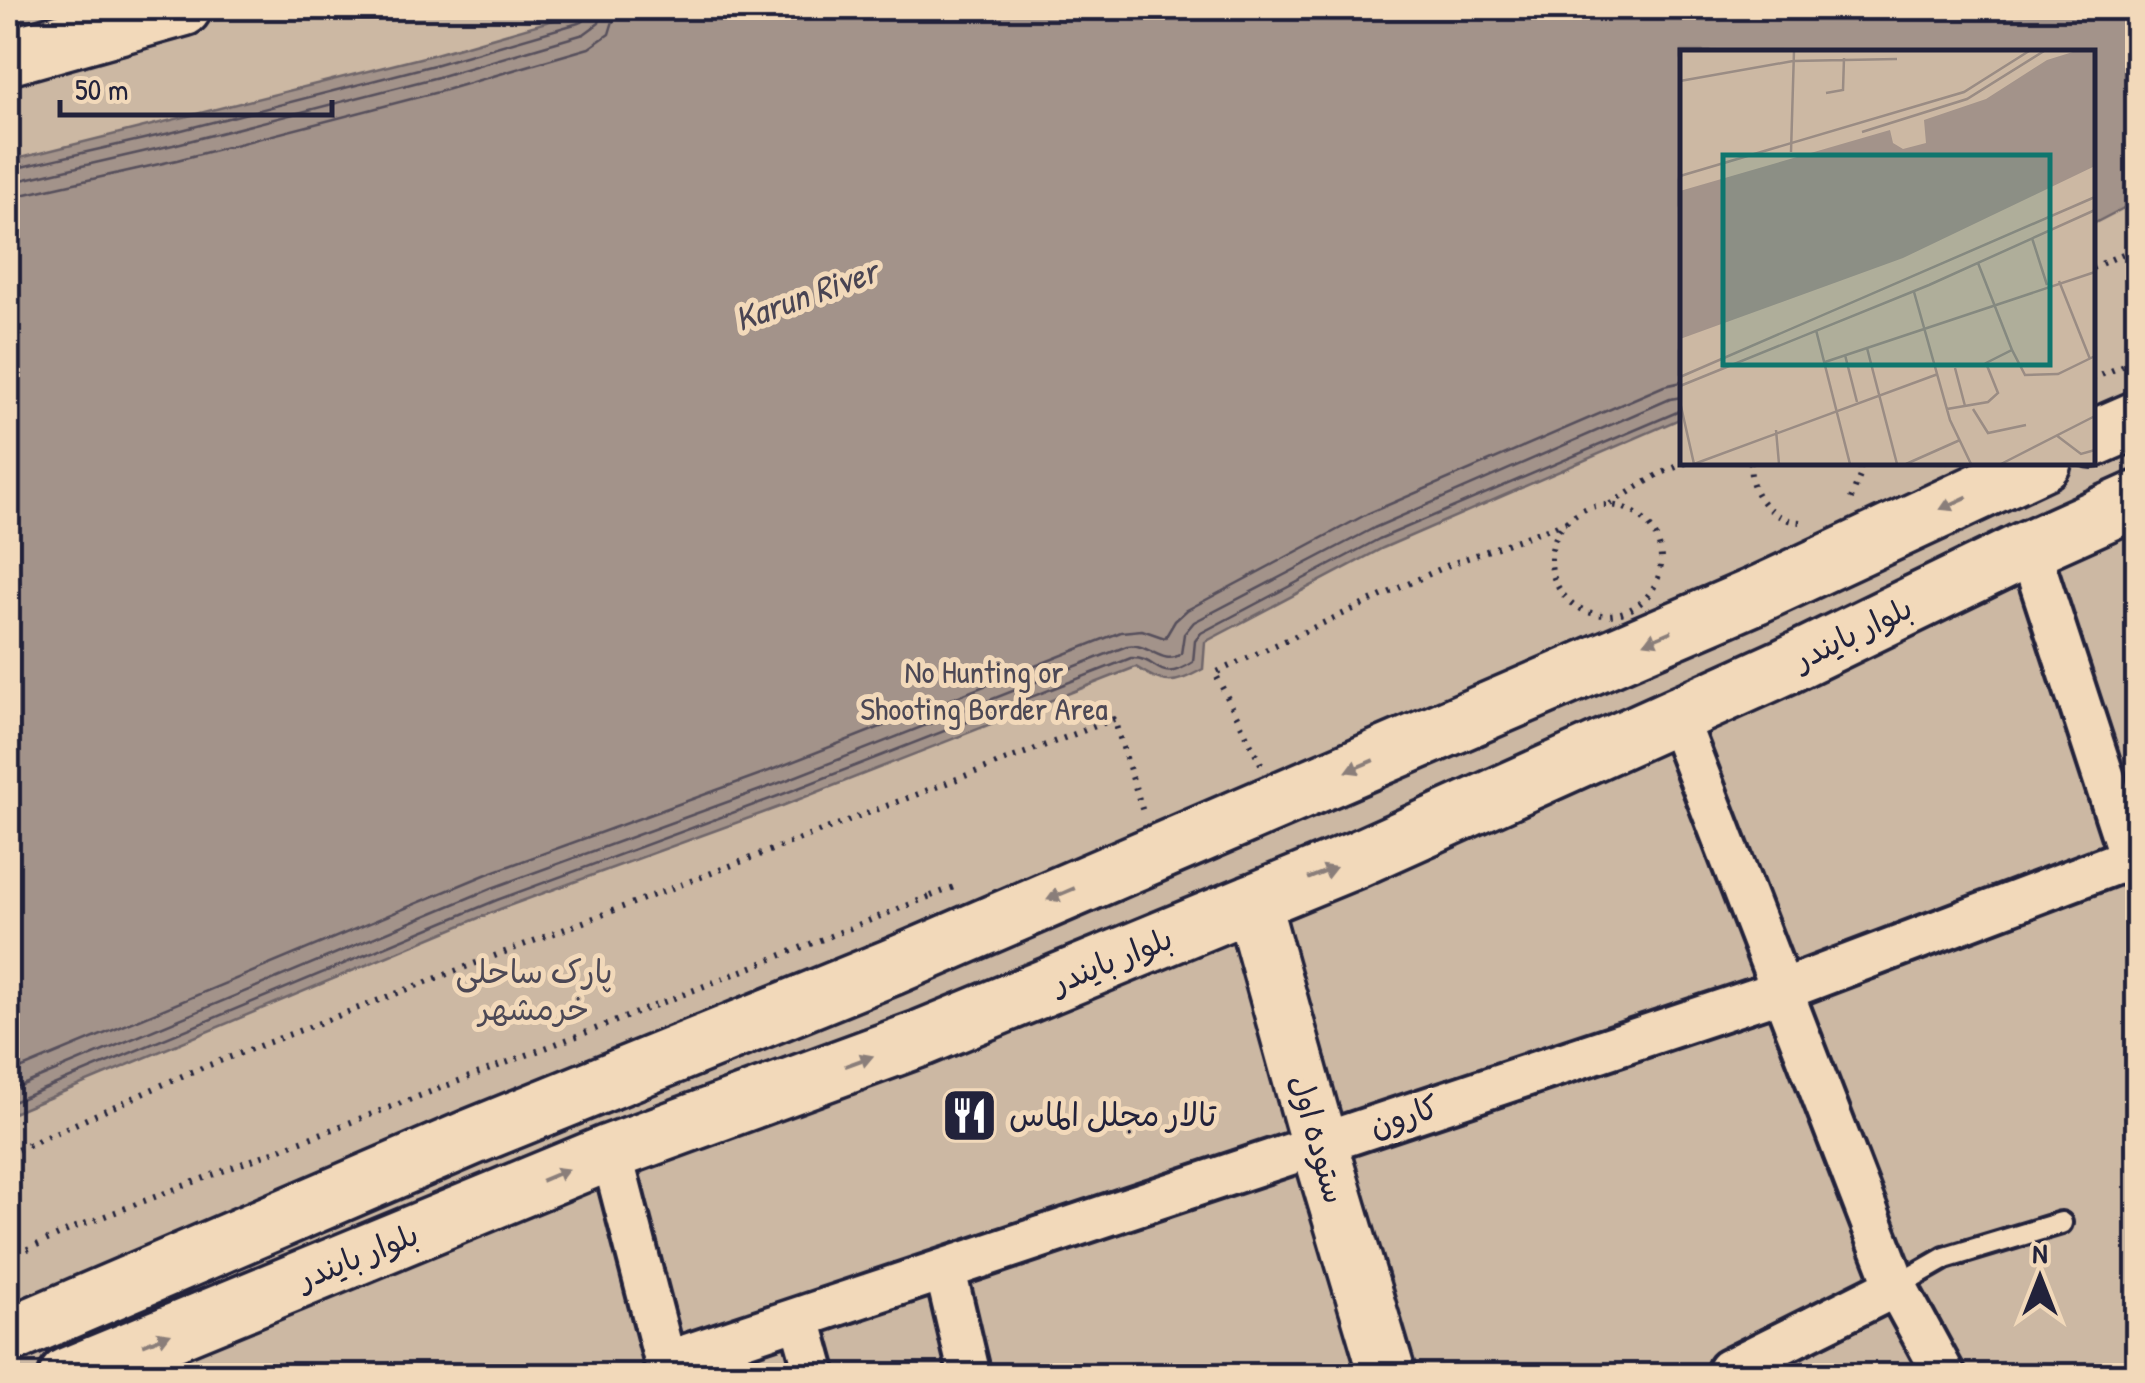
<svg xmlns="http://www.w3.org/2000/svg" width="2145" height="1383" viewBox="0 0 2145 1383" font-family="'Patrick Hand','Playpen Sans Arabic',sans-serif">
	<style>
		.green { fill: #ccb8a3; stroke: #776d6f; stroke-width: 2.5; fill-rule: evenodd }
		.water { fill: #a3938a; stroke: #6f666a; stroke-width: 2.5 }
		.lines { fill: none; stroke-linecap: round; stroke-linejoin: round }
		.shore { stroke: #564f5b; stroke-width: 2.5 }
		.lane-casing { stroke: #22223b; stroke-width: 28 }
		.street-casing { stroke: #22223b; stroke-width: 48 }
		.secondary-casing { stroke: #22223b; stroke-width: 62 }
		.path { stroke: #22223b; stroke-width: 6; stroke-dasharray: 2.5 8; stroke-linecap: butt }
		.lane { stroke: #f2d9ba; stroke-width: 20 }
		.street { stroke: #f2d9ba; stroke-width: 40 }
		.secondary { stroke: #f2d9ba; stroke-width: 55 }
		.oneway { fill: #8a7e7a }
		.labels { text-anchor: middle; stroke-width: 10; stroke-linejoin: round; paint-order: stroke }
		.street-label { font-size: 32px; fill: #22223b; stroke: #f2d9ba }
		.park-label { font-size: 32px; fill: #4c4855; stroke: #f2d9ba }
		.poi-label { font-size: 32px; fill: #22223b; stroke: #f2d9ba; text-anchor: start }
		.water-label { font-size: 35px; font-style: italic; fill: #494453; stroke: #f2d9ba }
		.inset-road { fill: none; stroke: #9a8c84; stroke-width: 2.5 }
		.view { fill: #0f766e; fill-opacity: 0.15; stroke: #0f766e; stroke-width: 5 }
		.inset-edge { fill: none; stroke: #22223b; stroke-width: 5 }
	</style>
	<rect width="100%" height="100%" fill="#ead2b5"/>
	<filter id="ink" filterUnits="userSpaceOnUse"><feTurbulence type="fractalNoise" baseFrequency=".01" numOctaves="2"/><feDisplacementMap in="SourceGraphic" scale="20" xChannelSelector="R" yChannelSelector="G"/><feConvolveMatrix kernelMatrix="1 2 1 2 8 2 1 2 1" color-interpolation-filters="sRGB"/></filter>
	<g filter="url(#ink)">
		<path class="green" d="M8 8H2137V1375L8 1376ZM1682 52H2092V462H1682Z"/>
		<path class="water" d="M595 8H2137V201L2093 224 2092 52H1682V418L1383 548 1205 642 1203 669C1172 686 1165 685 1136 667L782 806 500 909 8 1115V161L432 55Z"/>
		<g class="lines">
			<path class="shore" d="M8 170 170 133 434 65 582 22 588 17 590 8
				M8 183 173 145 438 77 584 34 599 23 602 8
				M8 198 177 160 442 91 589 48 609 34 617 8
				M8 1074 487 874 769 771 1121 632 1142 630 1165 638 1175 621 1187 610 1367 514 1664 386 1682 382
				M8 1091 492 888 774 785 1127 646C1149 642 1162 667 1181 654L1184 634 1194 622 1374 528 1670 399 1682 397
				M8 1104 497 900 778 796 1131 658C1160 657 1156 686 1193 662L1195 641 1201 633 1379 539 1682 410"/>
			<defs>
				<path id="lane" d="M1896 1286 1945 1258 2061 1223"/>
				<path id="street" d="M2029 548 2130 858
					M1676 716 1896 1286
					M611 1152 669 1376
					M945 1270 970 1376
					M800 1318 816 1376
					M666 1362 1780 991 2138 855
					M1731 1376 1728 1370 1896 1286 1945 1376"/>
				<path id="secondary" d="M8 57 183 8
					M2092 439 2138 419
					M1252 902 1319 1144 1388 1376
					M8 1336 472 1137 892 967 1755 596 2043 462
					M67 1376 611 1152 922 1038 1355 860 1786 666 2029 548 2138 499"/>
			</defs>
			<use href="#lane" class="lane-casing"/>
			<use href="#street" class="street-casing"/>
			<use href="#secondary" class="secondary-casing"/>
			<path class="path" d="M2092 268 2138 247
				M2092 379 2138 359
				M1751 462C1747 492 1771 521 1801 522
				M1851 499 1860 476V462
				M1610 504 1659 474 1688 462
				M1551 560a55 55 0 1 1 110 0a55 55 0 1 1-110 0Z
				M1261 764 1215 673 1451 564 1566 522
				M931 896 957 886
				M8 1154 191 1072 1114 719 1143 812
				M8 1258 76 1227 616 1021 931 896"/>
			<use href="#lane" class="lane"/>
			<use href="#street" class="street"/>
			<use href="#secondary" class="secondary"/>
		</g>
		<defs><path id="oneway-solid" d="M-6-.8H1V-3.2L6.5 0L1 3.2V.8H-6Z" transform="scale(2.5)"/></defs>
		<g class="oneway">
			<use href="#oneway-solid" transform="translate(1954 503) rotate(155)"/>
			<use href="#oneway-solid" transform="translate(1658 637) rotate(157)"/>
			<use href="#oneway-solid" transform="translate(1360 766) rotate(157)"/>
			<use href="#oneway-solid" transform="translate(1322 873) rotate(-22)"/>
			<use href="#oneway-solid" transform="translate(1061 894) rotate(157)"/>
			<use href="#oneway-solid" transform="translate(859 1061) rotate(-20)"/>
			<use href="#oneway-solid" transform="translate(555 1175) rotate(-23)"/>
			<use href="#oneway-solid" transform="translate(157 1339) rotate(-22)"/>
		</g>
	</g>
	<defs>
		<symbol id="restaurant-square" viewBox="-11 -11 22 22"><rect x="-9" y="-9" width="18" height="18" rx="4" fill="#22223b" stroke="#f2d9ba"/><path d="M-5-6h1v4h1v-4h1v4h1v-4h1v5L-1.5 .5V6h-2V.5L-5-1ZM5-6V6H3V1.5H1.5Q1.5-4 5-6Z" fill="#fff"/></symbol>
	</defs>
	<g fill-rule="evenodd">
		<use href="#restaurant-square" x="938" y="1084" width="63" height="63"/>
	</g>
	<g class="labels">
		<g class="street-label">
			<text transform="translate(1853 633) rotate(-26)" y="11">بلوار بایندر</text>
			<text transform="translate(1112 960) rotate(-22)" y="11">بلوار بایندر</text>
			<text transform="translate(1404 1116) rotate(-18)" y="11">کارون</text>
			<text transform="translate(1318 1139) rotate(74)" y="11">ستوده اول</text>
			<text transform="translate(358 1256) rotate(-22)" y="11">بلوار بایندر</text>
		</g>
		<g class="park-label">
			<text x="984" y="683">No Hunting or<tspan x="984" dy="37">Shooting Border Area</tspan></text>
			<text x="534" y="983">پارک ساحلی<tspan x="534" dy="37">خرمشهر</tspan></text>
		</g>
		<g class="poi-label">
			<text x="1009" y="1126">تالار مجلل الماس</text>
		</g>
		<g class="water-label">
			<text transform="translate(806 295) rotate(-20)" y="12">Karun River</text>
		</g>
	</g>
	<g transform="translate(1680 50)">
		<rect width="415" height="415" fill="#ead2b5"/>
		<path d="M0 1H415V414H0Z" fill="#ccb8a3"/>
		<path d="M396 1H415V116L223 208 0 289V141L210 80 213 93 223 99 246 93 244 70 306 49 367 10Z" fill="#a3938a"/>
		<path class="inset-road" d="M0 31 113 11 217 9M146 43 163 40 164 8M182 82 287 49 364 1M111 102 114 1M0 126 284 42 349 1M352 188 367 235M298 213 332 300M379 231 410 309M234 242 270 370 291 414M136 280 170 414M187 298 217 414M165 305 177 352M145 312 415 222M275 318 285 356M0 327 415 147M0 336 249 235 415 160M0 352 14 414M267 359 308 352 318 343 306 313 332 300 345 325 378 324 415 306M293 359 308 383 346 375M96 380 99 414M376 385 401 404 415 400M14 414 258 324M226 414 280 390M321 414 415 366"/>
		<path class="view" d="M43 105H370V315H43Z"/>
		<rect width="415" height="415" class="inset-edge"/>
	</g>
	<rect width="2145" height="1383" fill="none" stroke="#f2d9ba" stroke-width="40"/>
	<rect x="20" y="20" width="2105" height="1343" fill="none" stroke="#22223b" stroke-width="4" filter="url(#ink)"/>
	<g transform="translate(2040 1278)" stroke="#f2d9ba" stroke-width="8" paint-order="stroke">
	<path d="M0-8L18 38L0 25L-18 38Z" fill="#22223b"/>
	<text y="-15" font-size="28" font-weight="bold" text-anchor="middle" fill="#22223b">N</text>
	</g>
	<path d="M60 100v15h272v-15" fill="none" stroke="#22223b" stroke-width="5"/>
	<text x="75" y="100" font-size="30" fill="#22223b" stroke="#f2d9ba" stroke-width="8" paint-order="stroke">50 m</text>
</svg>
